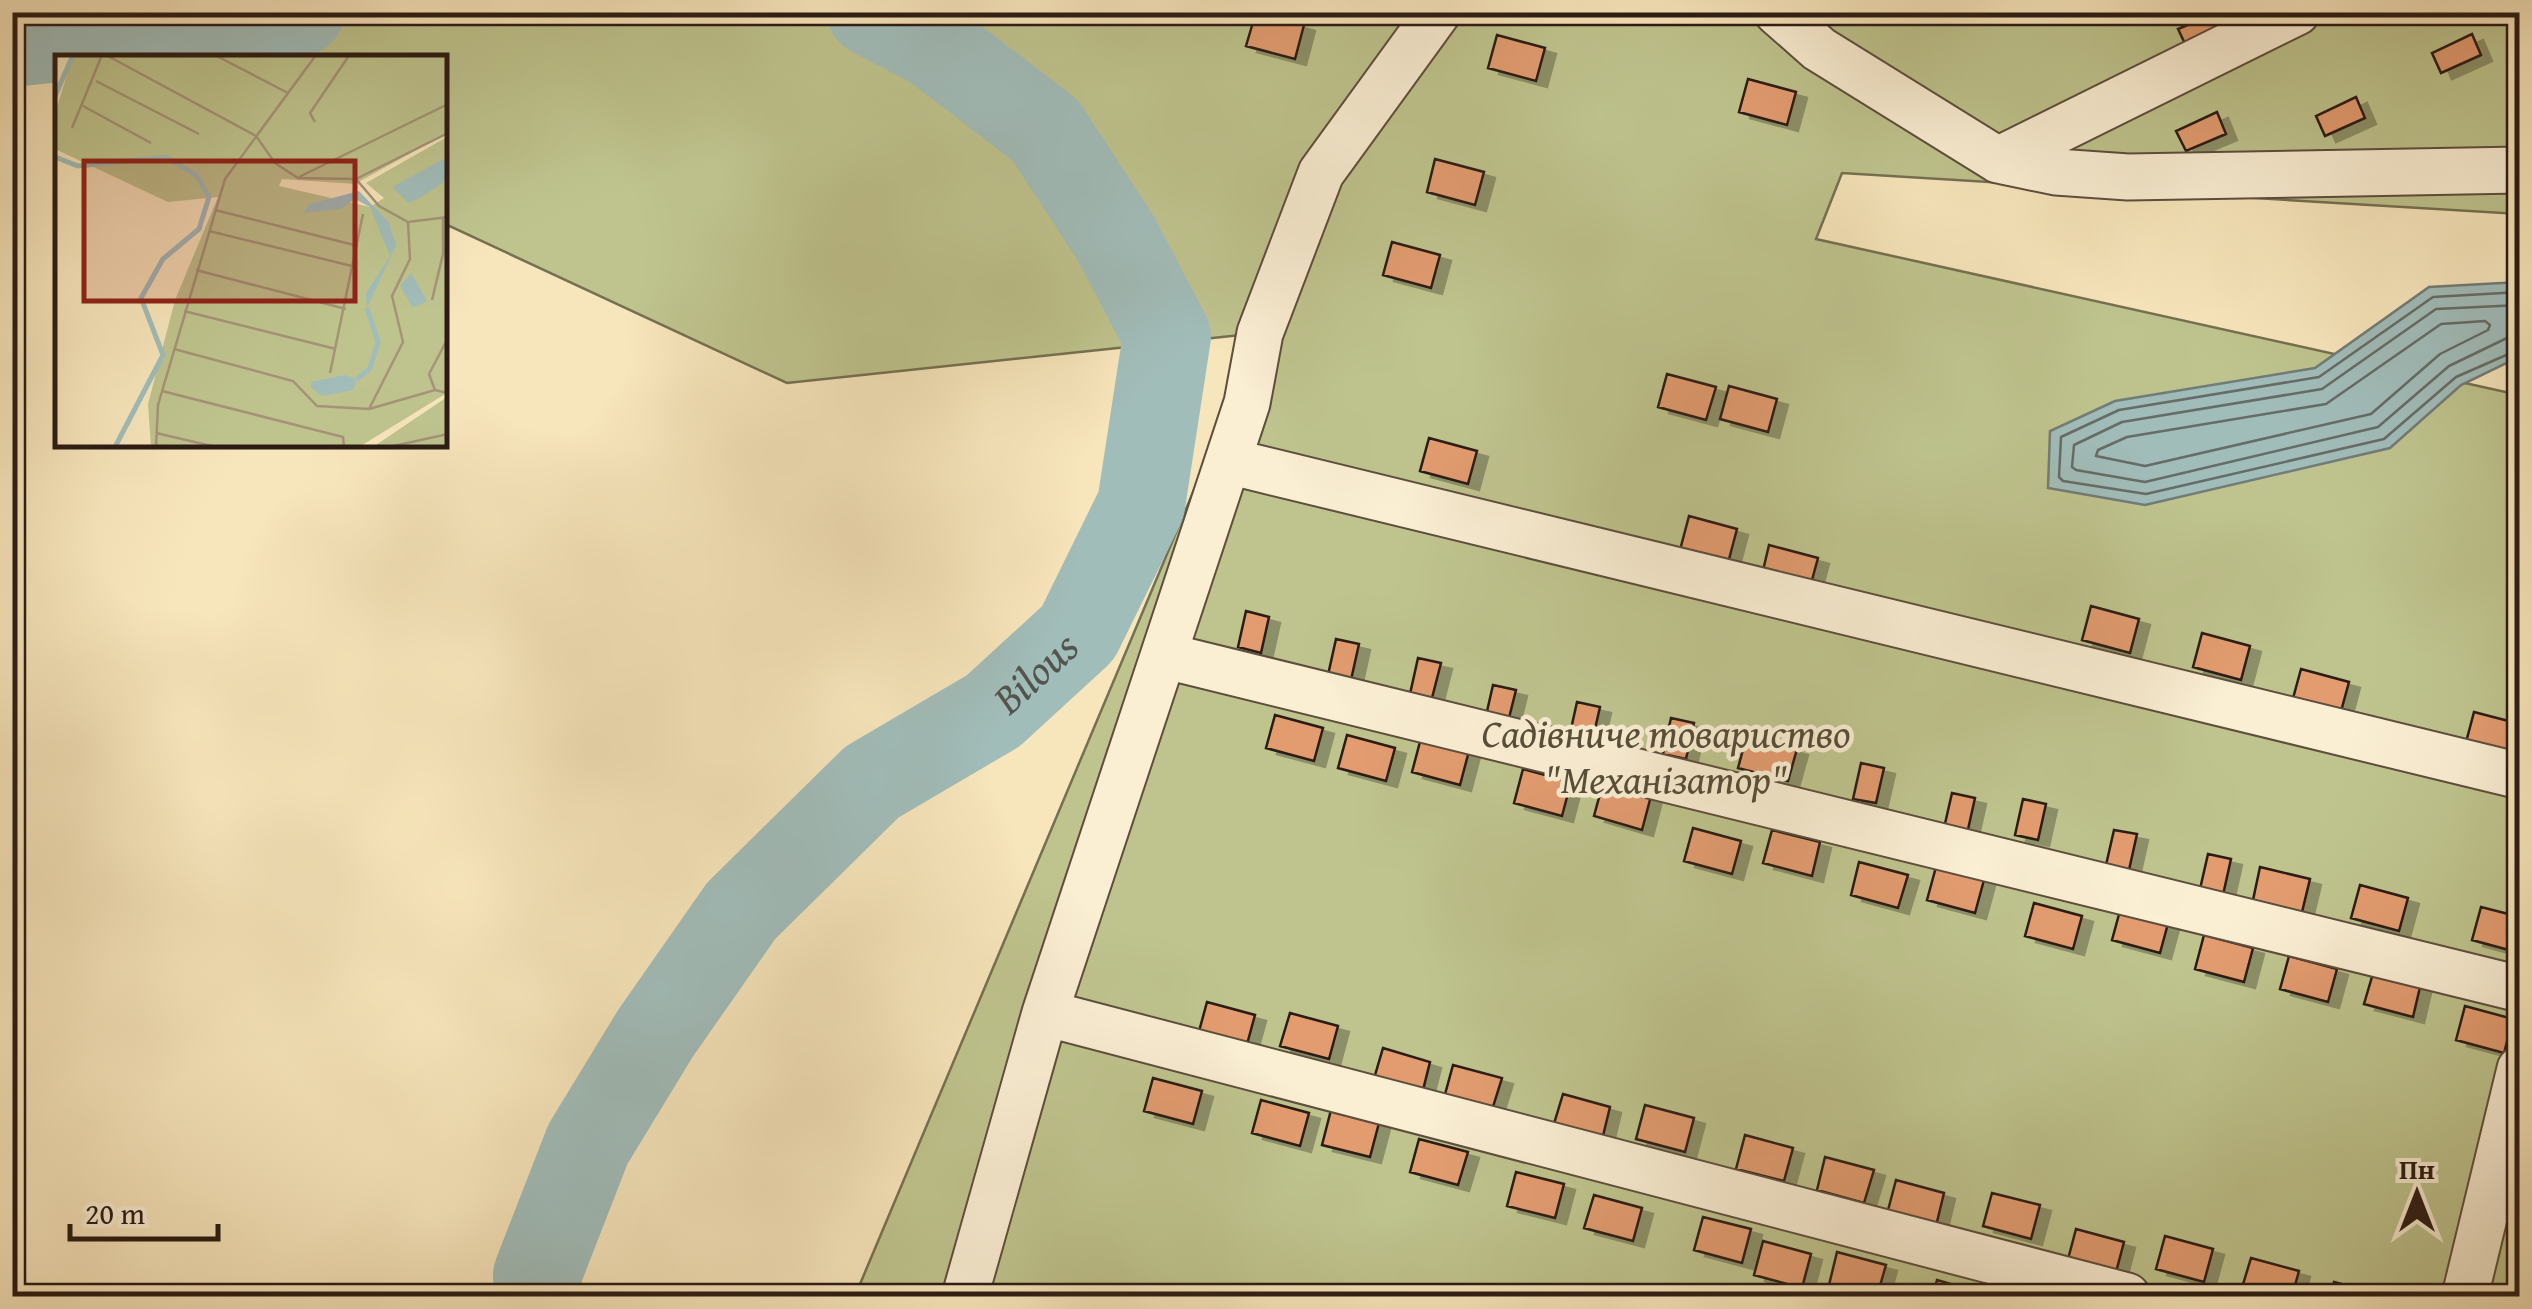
<svg xmlns="http://www.w3.org/2000/svg" width="2532" height="1309" viewBox="0 0 2532 1309" font-family="'Gentium Book Plus',serif">
	<style>
		.green { fill: #bfc48e; stroke: #757051; stroke-width: 2.5 }
		.water { fill: #a1bdba; stroke: #727c78; stroke-width: 2.5 }
		.lines { fill: none; stroke-linecap: round; stroke-linejoin: round }
		.shore { stroke: #666c67; stroke-width: 2.5 }
		.river { stroke: #a1bdba; stroke-width: 88 }
		.building { fill: #e29c6f; stroke: #2b1b14; stroke-width: 2.5; filter: url(#shadow) }
		.minor-casing { stroke: #5e4e3e; stroke-width: 49 }
		.minor { stroke: #faeed3; stroke-width: 45 }
		.labels { text-anchor: middle; stroke-width: 9; stroke-linejoin: round; paint-order: stroke }
		.park-label { font-size: 40px; font-style: italic; fill: #574e39; stroke: #faeed3 }
		.water-label { font-size: 42px; font-style: italic; fill: #54544e; stroke: #faeed3 }
		.inset-river { fill: none; stroke: #a1bdba; stroke-width: 5 }
		.inset-road { fill: none; stroke: #a59478; stroke-width: 2.5 }
		.view { fill: #8f2418; fill-opacity: 0.15; stroke: #8f2418; stroke-width: 5 }
		.inset-edge { fill: none; stroke: #2b1b14; stroke-width: 5 }
	</style>
	<defs>
		<filter id="shadow"><feDropShadow dx="11" dy="6" stdDeviation="0" flood-color="#0004"/></filter>
	</defs>
	<rect width="100%" height="100%" fill="#f7e5bb"/>
	<filter id="stains"><feTurbulence type="fractalNoise" baseFrequency=".002" numOctaves="4"/><feColorMatrix values="0 0 0 0 .2 0 0 0 0 .09 0 0 0 0 .02 0 0 0 .5 -.17"/></filter>
	<radialGradient id="worn" r=".72"><stop offset=".6" stop-color="#630" stop-opacity="0"/><stop offset="1" stop-color="#630" stop-opacity=".3"/></radialGradient>
	<path class="green" d="M13 12 2519 13V214L1842 173 1816 239 2519 395V1296H855L1260 333 787 383 445 224V58L86 57 13 23Z"/>
	<path class="water" d="M2519 282V357L2461 385 2390 448 2145 505 2048 488 2050 431 2115 401 2315 368 2429 287Z"/>
	<g class="lines">
		<path class="shore" d="M2520 292 2433 297 2319 377 2119 410 2061 437 2059 477 2063 481 2146 494 2384 439 2456 377 2520 349
			M2520 305 2436 309 2322 389 2122 422 2074 445 2072 467 2076 470 2145 482 2378 427 2449 366 2507 338 2520 336
			M2485 321 2490 325 2488 330 2440 354 2371 414 2145 466 2096 456 2098 450 2127 437 2326 404 2441 324Z"/>
		<g class="river">
			<path d="M12 43 300 12"/>
			<path id="s1" d="M539 1296 537 1275 588 1144 655 1034 741 911 872 782 993 711 1078 633 1141 505 1167 336 1115 237 1045 130 934 45 871 12"/>
		</g>
	</g>
	<path class="building" d="M1256 12 1304 25 1295 59 1246 46Z
		M2219 12 2228 32 2188 50 2178 29Z
		M2472 34 2481 55 2441 73 2432 53Z
		M1497 35 1545 48 1536 81 1488 68Z
		M1748 79 1796 92 1787 125 1739 112Z
		M2356 97 2365 118 2325 136 2316 116Z
		M2217 112 2226 134 2186 151 2176 131Z
		M1435 159 1484 172 1475 205 1427 192Z
		M1392 242 1440 255 1431 288 1383 275Z
		M1667 374 1716 387 1706 420 1658 407Z
		M1729 386 1777 399 1768 432 1720 419Z
		M1429 438 1477 451 1468 484 1420 471Z
		M1689 516 1737 529 1728 563 1680 550Z
		M1769 545 1818 558 1809 591 1761 579Z
		M2091 606 2139 619 2130 653 2082 640Z
		M1246 611 1269 617 1261 653 1238 647Z
		M2202 633 2250 646 2241 680 2193 667Z
		M1336 639 1359 644 1351 680 1328 675Z
		M1418 658 1441 663 1432 698 1410 694Z
		M2301 669 2349 682 2340 715 2292 702Z
		M1493 685 1516 690 1507 726 1485 720Z
		M1577 702 1600 707 1592 742 1569 738Z
		M2474 712 2520 724 2513 759 2465 746Z
		M1275 715 1323 728 1314 761 1266 748Z
		M1671 718 1694 723 1686 759 1663 754Z
		M1347 735 1395 748 1386 781 1338 768Z
		M1747 735 1797 749 1788 781 1738 768Z
		M1421 738 1469 751 1460 785 1412 772Z
		M1861 763 1884 768 1876 803 1853 799Z
		M1523 769 1571 782 1562 816 1514 803Z
		M1603 783 1651 796 1642 830 1594 816Z
		M1952 793 1975 798 1967 834 1944 828Z
		M2023 799 2046 804 2038 840 2015 835Z
		M1693 828 1741 841 1732 874 1684 861Z
		M1772 830 1820 842 1812 876 1763 863Z
		M2114 830 2137 834 2129 870 2106 865Z
		M2208 854 2231 859 2223 895 2200 889Z
		M1859 862 1908 875 1898 908 1851 895Z
		M1936 867 1984 880 1975 913 1927 900Z
		M2260 867 2310 879 2302 912 2253 900Z
		M2360 885 2408 898 2399 931 2351 918Z
		M2034 903 2082 916 2073 949 2025 936Z
		M2121 907 2169 920 2160 953 2112 940Z
		M2481 907 2520 917V953L2472 940Z
		M2204 935 2253 948 2244 982 2195 969Z
		M2289 956 2337 969 2328 1002 2280 989Z
		M2374 970 2421 983 2413 1017 2364 1004Z
		M1207 1002 1255 1015 1246 1048 1198 1035Z
		M2465 1006 2513 1019 2504 1053 2456 1040Z
		M1290 1013 1338 1026 1329 1059 1280 1046Z
		M1383 1048 1430 1062 1422 1094 1373 1082Z
		M1453 1065 1502 1078 1492 1110 1444 1098Z
		M1153 1078 1202 1091 1193 1124 1144 1111Z
		M1563 1094 1610 1107 1602 1140 1553 1127Z
		M1261 1100 1309 1113 1300 1146 1252 1133Z
		M1645 1105 1694 1118 1685 1152 1636 1139Z
		M1331 1110 1379 1123 1370 1157 1322 1145Z
		M1745 1135 1793 1148 1784 1181 1736 1169Z
		M1419 1139 1468 1152 1458 1185 1410 1172Z
		M1825 1157 1874 1170 1864 1203 1817 1190Z
		M1516 1172 1564 1184 1555 1218 1507 1206Z
		M1896 1180 1944 1193 1936 1226 1887 1214Z
		M1992 1193 2040 1205 2031 1239 1983 1226Z
		M1594 1195 1642 1208 1633 1241 1584 1228Z
		M1703 1217 1751 1229 1742 1263 1694 1250Z
		M2076 1229 2124 1242 2115 1276 2067 1263Z
		M2165 1236 2213 1249 2204 1282 2156 1269Z
		M1763 1241 1811 1254 1802 1288 1754 1275Z
		M1837 1252 1886 1265 1877 1296 1829 1285Z
		M2251 1258 2299 1271 2292 1296H2262L2241 1291Z
		M1937 1280 1985 1294V1296H1933Z
		M2334 1282 2382 1295V1296H2330Z"/>
	<g class="lines">
		<defs>
			<path id="minor" d="M1777 12 1819 49 1998 160 2056 172 2128 177 2520 170
				M1998 160 2297 12
				M1228 461 2520 776
				M1166 656 2520 989
				M1045 1013 2127 1296
				M965 1296 1045 1013 1247 403 1260 333 1321 173 1438 12
				M2465 1296 2520 1069"/>
		</defs>
		<use href="#minor" class="minor-casing"/>
		<use href="#minor" class="minor"/>
	</g>
	<g class="labels">
		<g class="park-label">
			<text x="1666" y="747">Садівниче товариство<tspan x="1666" dy="46">"Механізатор"</tspan></text>
		</g>
		<g class="water-label">
			<text dy="15" stroke="none"><textPath href="#s1" startOffset="822">Bilous</textPath></text>
		</g>
	</g>
	<g transform="translate(55 55)">
		<rect width="392" height="392" fill="#f7e5bb"/>
		<path d="M18 0H392V78L300 129 227 124 224 131 315 152 329 143 311 128 392 82V338L304 392H96L93 349 120 245 163 142 113 147 0 94V59ZM392 342V392H318Z" fill="#bfc48e"/>
		<path d="M392 102V125L363 144 353 148 337 132ZM304 136 334 168 341 190 312 253 311 238 335 201 315 152 300 144 285 154 248 158 255 149ZM356 218 372 246 358 253 345 231ZM290 320 302 324 298 335 267 341 256 333V327Z" fill="#a1bdba"/>
		<path class="inset-river" d="M0 41 18 0M0 102 23 111 111 102 141 120 154 142 144 174 108 204 86 243 108 300 60 392M302 324 315 313 323 287 312 253"/>
		<path class="inset-road" d="M51 0 201 81 220 108 243 123 301 124 324 151 353 167 393 162M160 0 233 38M41 26 144 79M28 51 96 88M260 67 255 58 293 2M17 73 47 0M244 122 393 49M301 124 393 78M160 155 303 191M154 176 301 212M141 215 291 254M377 245 388 199V163M129 256 281 294M119 294 238 326 262 351 314 354 348 287 337 241 355 204 353 167M275 318 308 159M380 335 374 319 393 283M107 336 288 382 289 392M314 354 380 335 393 338M101 378 161 392M101 392 103 350 170 124 261 0M334 392 393 379"/>
		<path class="view" d="M29 106H300V246H29Z"/>
		<rect width="392" height="392" class="inset-edge"/>
	</g>
	<rect width="2532" height="1309" fill="none" stroke="#f7e5bb" stroke-width="50"/>
	<rect x="15" y="15" width="2502" height="1279" fill="none" stroke="#2b1b14" stroke-width="5"/>
	<rect x="25" y="25" width="2482" height="1259" fill="none" stroke="#2b1b14" stroke-width="2.5"/>
	<g transform="translate(2417 1194)" stroke="#faeed3" stroke-width="8" paint-order="stroke">
	<path d="M0-8L18 38L0 25L-18 38Z" fill="#2b1b14"/>
	<text y="-15" font-size="28" font-weight="bold" text-anchor="middle" fill="#2b1b14">Пн</text>
	</g>
	<path d="M70 1224v15h148v-15" fill="none" stroke="#2b1b14" stroke-width="5"/>
	<text x="85" y="1224" font-size="30" fill="#2b1b14" stroke="#faeed3" stroke-width="8" paint-order="stroke">20 m</text>
	<rect width="100%" height="100%" filter="url(#stains)"/>
	<rect width="100%" height="100%" fill="url(#worn)"/>
</svg>
